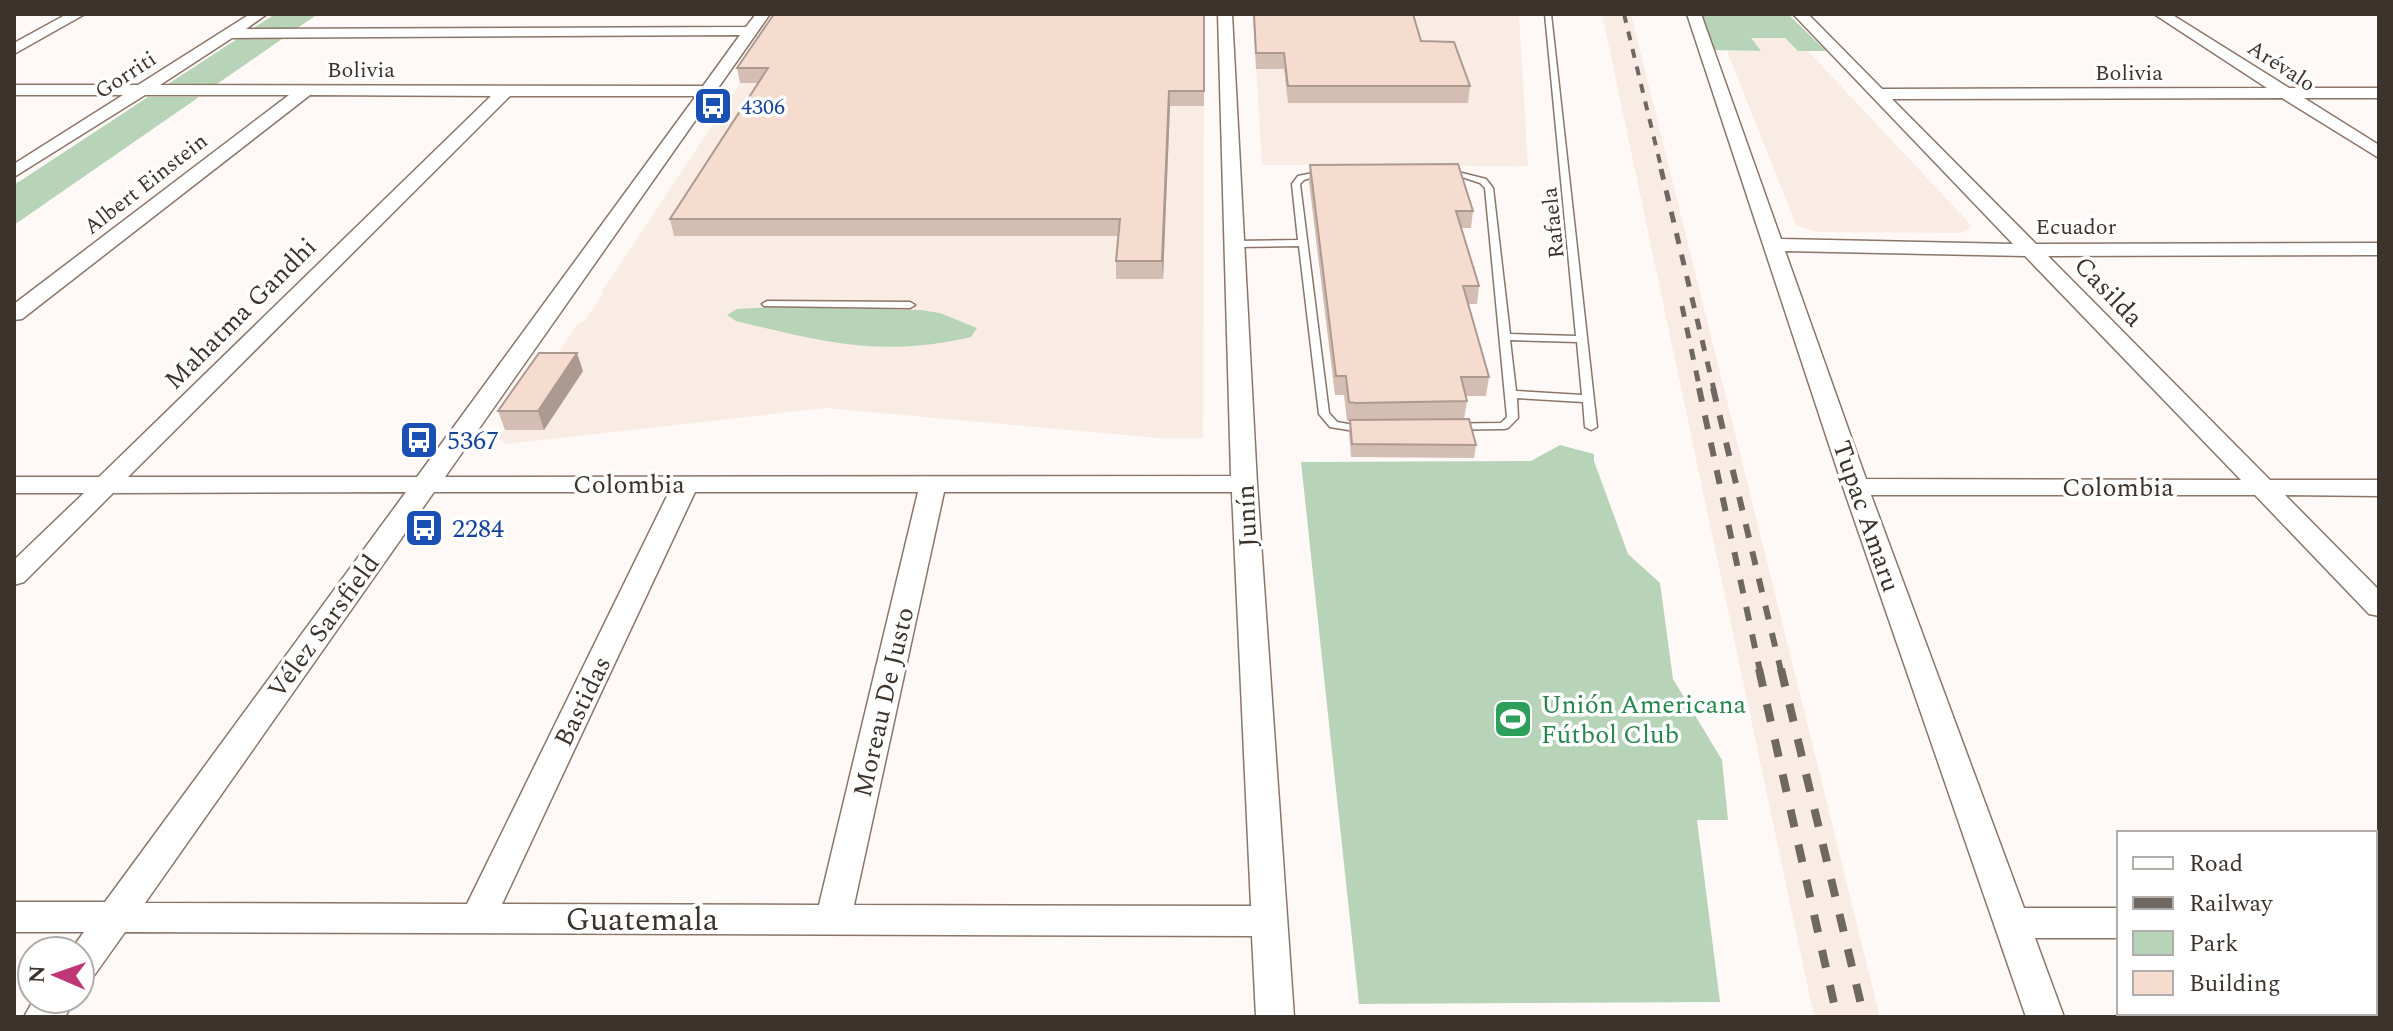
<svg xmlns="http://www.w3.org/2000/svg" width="2393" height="1031" viewBox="0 0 2393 1031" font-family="Spectral,serif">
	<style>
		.built { fill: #f9ece5 }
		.green { fill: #b7d3b8 }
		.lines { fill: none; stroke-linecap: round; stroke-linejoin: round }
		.lane-casing { stroke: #8b7568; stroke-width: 3 }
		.street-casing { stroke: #8b7568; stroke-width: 3 }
		.lane { fill: #fff; fill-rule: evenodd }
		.street { fill: #fff; fill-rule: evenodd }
		.rail-far3 { stroke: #6f6761; stroke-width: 4; stroke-dasharray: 9 9; stroke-linecap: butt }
		.rail-far2 { stroke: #6f6761; stroke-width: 5; stroke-dasharray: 11 11; stroke-linecap: butt }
		.rail-far1 { stroke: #6f6761; stroke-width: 6; stroke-dasharray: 14 14; stroke-linecap: butt }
		.rail { stroke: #6f6761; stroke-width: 8; stroke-dasharray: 18 18; stroke-linecap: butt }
		.wall { fill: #d4bdb2 }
		.shaded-wall { fill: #ac9a91 }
		.building { fill: #f6dccf; stroke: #ac9a91; stroke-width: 2 }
		.labels { text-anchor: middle; stroke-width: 7; stroke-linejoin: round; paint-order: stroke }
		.far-street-label { font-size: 22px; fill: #3c332d; stroke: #fff }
		.far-transit-label { font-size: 22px; fill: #164399; stroke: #fff; text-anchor: start }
		.street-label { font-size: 26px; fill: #3c332d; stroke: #fff }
		.transit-label { font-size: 26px; fill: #164399; stroke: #fff; text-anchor: start }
		.leisure-label { font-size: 26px; fill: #27864d; stroke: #fff; text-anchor: start }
		.near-street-label { font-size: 32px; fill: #3c332d; stroke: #fff }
	</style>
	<rect width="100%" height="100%" fill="#fef9f6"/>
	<path class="built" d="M786 14H1204L1203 438H1158L825 408 507 444 498 439 578 324 585 320 602 295V291Z
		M1253 14H1519L1528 166 1262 165Z
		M1602 14H1631L1880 1017H1814Z
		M1750 38H1785L1798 51H1808L1972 226 1962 233 1816 232 1796 225 1727 51H1760Z"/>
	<path class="green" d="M275 14H318L296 29H252Z
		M1700 14H1788L1826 51H1798L1785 38H1751L1761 51 1711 50Z
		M237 39H282L217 84H168Z
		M148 97H199L14 225V185Z
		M772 307 921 310 940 313 977 328 971 337C880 358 824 342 736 321L727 315 737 309Z
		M1560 445 1594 454V461L1628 554 1660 583 1673 679 1722 760 1728 820H1697L1720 1002 1359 1004 1301 462 1531 461Z"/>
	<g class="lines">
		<defs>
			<path id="lane" d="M1545 14H1551L1597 427 1591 430 1585 427 1583 402 1517 398 1518 418 1508 428 1504 429 1354 431 1330 427 1319 414 1299 246 1235 247 1230 244 1235 241 1298 240 1292 184 1298 176 1313 173H1462L1486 179 1493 188 1510 334 1576 336ZM1313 177H1462L1480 183 1485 188 1507 417 1501 423 1354 425 1337 422 1329 413 1300 184 1304 180ZM1510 340 1577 342 1582 395 1516 391Z
				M767 301 910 302 915 305 910 308 764 306 762 304Z"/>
			<path id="street" d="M67 14H85L14 54V43Z
				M250 14H267L246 29 746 27 756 14H770L445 477 1231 476 1218 14H1232L1257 484 1294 1017H1256L1252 936 125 932 93 977 80 982V951H70L84 932H14V902H105L406 492 113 493 24 582 14 585V560L84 493H14V477H99L491 96 310 95 22 319 14 320V304L289 95H145L14 177V164L123 95H14V85H138ZM740 35 703 86 160 85 232 38ZM510 96H696L417 477H128ZM434 492H669L467 904 145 903ZM695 492H918L819 905 502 904ZM944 492H1232L1251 906 854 905Z
				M1687 14H1701L1781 239 2013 244 1793 14H1808L1882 89 2267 88 2154 14H2171L2289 88H2379V98H2304L2379 145V158L2282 98 1892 99 2036 244 2379 243V255L2048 256 2270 480H2379V496L2285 495 2379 590V616L2369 614 2255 495H1871L2024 908H2119V938H2035L2064 1017H2026L1843 487ZM1785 251 2025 256 2241 480 1866 479Z
				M2375 906H2379V936H2375Z
				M34 999H75L65 1017H24Z"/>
		</defs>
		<use href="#lane" class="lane-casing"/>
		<use href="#street" class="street-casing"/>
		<use href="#lane" class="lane"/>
		<use href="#street" class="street"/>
		<path class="rail-far3" d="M1624 14 1662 171"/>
		<path class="rail-far2" d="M1661 169 1714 390
			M1682 306 1700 390"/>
		<path class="rail-far1" d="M1699 388 1760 671
			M1713 388 1781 671"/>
		<path class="rail" d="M1759 669 1837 1017
			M1781 669 1864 1017"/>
	</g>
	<path class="wall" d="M1204 14V106H1170L1163 279H1116V261L1118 236H674L670 219 758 83H740L737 68Z
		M1253 14H1413L1421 41 1470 86 1468 103H1288L1284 69H1256Z
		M1310 165 1473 211 1471 228H1461L1479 286 1477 304H1468L1489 377 1486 396H1465L1467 401 1464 419 1476 445 1474 458 1351 457 1349 433 1350 421H1347L1344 395H1335L1309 182Z
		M583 371 544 430H505L498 411Z"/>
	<path class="shaded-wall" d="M1169 91 1170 106 1163 279 1162 261Z
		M577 353 583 371 544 430 538 411Z"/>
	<path class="building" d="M774 14H1204V91H1169L1162 261H1116L1120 219H670L768 68H737Z
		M1254 14H1413L1421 41 1454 42 1470 86H1288L1284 53H1256Z
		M1458 164 1473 211H1456L1479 286H1463L1489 377H1461L1467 401 1356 403 1349 402 1346 376H1336L1310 165Z
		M539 353H577L538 411H498Z
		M1469 419 1476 445 1352 444 1350 420Z"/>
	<defs>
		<symbol id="bus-square" viewBox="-11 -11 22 22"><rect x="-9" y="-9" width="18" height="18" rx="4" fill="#1a4fb4" stroke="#fff"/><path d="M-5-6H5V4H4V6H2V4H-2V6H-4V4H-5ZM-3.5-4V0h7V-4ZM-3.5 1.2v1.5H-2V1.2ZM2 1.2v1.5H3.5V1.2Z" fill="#fff"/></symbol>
		<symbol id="stadium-square" viewBox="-11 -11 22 22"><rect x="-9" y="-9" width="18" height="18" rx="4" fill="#2e9e5b" stroke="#fff"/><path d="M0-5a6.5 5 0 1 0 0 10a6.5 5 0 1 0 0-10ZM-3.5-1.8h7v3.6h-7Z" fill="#fff"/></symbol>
	</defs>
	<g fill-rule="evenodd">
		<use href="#bus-square" x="691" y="84" width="44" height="44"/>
		<use href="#bus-square" x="397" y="418" width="44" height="44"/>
		<use href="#bus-square" x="402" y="506" width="44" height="44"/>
		<use href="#stadium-square" x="1491" y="697" width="44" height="44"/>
	</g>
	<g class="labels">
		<g class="far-street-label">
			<text transform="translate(2282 65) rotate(33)" y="8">Arévalo</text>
			<text x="361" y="77">Bolivia</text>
			<text x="2129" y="80">Bolivia</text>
			<text transform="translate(125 74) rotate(-33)" y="8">Gorriti</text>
			<text transform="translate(145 183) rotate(-38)" y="8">Albert Einstein</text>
			<text transform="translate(1552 223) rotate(-96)" y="8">Rafaela</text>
			<text x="2076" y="234">Ecuador</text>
		</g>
		<g class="far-transit-label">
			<text x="741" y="114">4306</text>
		</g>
		<g class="street-label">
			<text transform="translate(2109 291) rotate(46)" y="9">Casilda</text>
			<text transform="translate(240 313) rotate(-45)" y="9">Mahatma Gandhi</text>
			<text x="629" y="493">Colombia</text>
			<text x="2118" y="496">Colombia</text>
			<text transform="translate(1246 516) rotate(-93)" y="9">Junín</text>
			<text transform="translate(1867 516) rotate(71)" y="9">Tupac Amaru</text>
			<text transform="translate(323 626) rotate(-54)" y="9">Vélez Sarsfield</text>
			<text transform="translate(582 701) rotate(-64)" y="9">Bastidas</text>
			<text transform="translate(883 702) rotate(-77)" y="9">Moreau De Justo</text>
		</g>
		<g class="transit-label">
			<text x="447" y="449">5367</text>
			<text x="452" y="537">2284</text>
		</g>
		<g class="leisure-label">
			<text x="1541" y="713">Unión Americana<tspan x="1541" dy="30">Fútbol Club</tspan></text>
		</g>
		<g class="near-street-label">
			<text x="642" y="930">Guatemala</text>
		</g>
	</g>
	<rect width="2393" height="1031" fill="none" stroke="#3c332d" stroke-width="32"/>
	<rect x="2117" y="831" width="260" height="184" fill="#ffffff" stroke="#b1adab" stroke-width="2"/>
	<rect x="2133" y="857" width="40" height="12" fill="#ffffff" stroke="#b1adab" stroke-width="2"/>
	<text x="2189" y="871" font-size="24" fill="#3c332d">Road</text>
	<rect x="2133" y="897" width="40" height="12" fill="#6f6761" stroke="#b1adab" stroke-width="2"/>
	<text x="2189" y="911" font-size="24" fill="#3c332d">Railway</text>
	<rect x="2133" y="931" width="40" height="24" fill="#b7d3b8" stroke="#b1adab" stroke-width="2"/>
	<text x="2189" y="951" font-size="24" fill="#3c332d">Park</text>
	<rect x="2133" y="971" width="40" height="24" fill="#f6dccf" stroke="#b1adab" stroke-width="2"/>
	<text x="2189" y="991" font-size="24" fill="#3c332d">Building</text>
	<g transform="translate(56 975) rotate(272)"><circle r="38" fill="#ffffff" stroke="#b1adab" stroke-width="2"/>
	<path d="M0-6L14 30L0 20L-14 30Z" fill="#bf3776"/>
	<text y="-12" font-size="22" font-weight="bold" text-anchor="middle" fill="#3c332d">N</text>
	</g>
</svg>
